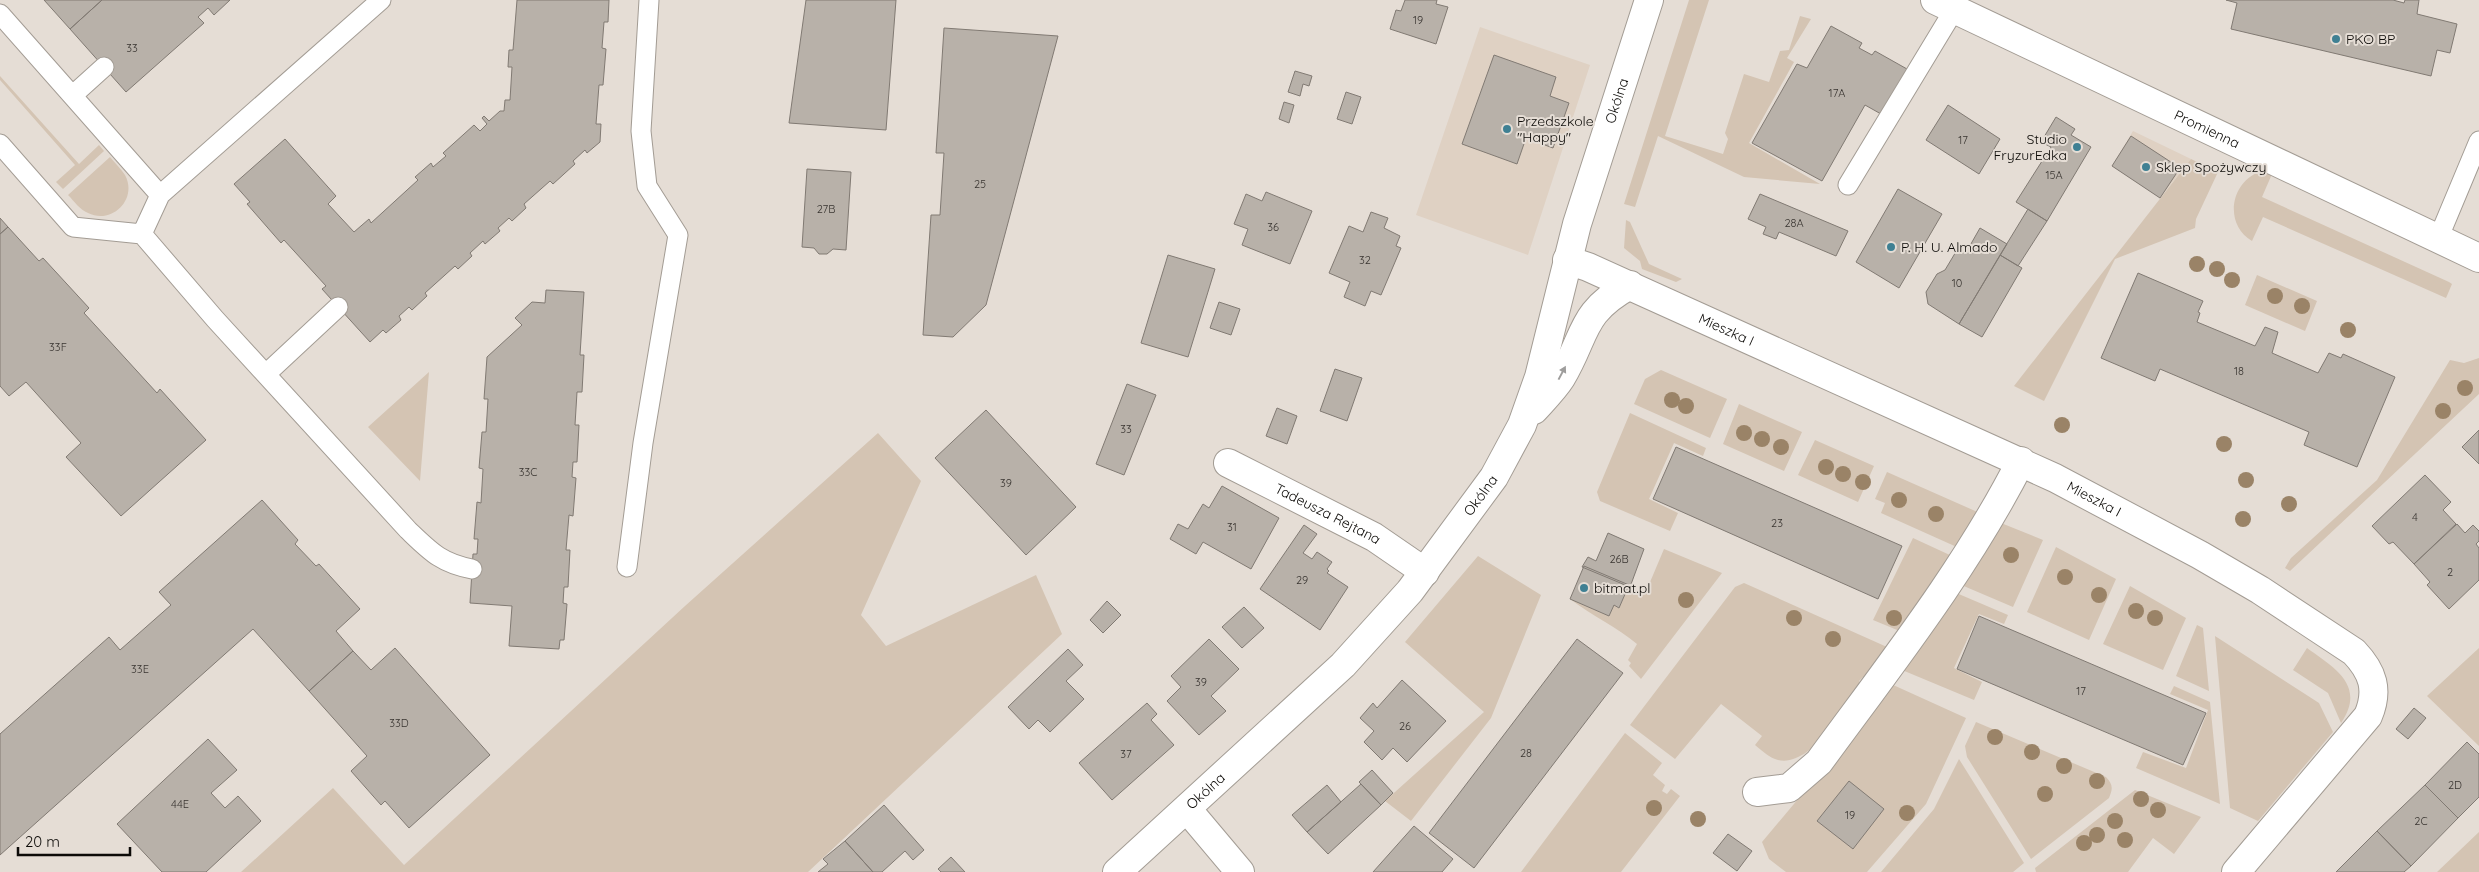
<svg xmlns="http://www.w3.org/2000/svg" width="2479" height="872" viewBox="0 0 2479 872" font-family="Quicksand,sans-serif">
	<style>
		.built { fill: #dfd1c3 }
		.green { fill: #d4c4b3 }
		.building { fill: #b8b1a9; stroke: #817a73 }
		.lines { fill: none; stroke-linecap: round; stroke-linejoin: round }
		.service-casing { stroke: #a39c94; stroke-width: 21 }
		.minor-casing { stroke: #a39c94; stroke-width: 30 }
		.tertiary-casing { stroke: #a39c94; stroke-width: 30 }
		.service { stroke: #fff; stroke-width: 19 }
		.minor { stroke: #fff; stroke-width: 28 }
		.tertiary { stroke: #fff; stroke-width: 28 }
		.tree { fill: #9a8367 }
		.oneway { fill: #9e9d9c }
		.poi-dot { fill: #3f8093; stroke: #e5ddd5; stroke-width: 2 }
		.labels { text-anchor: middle; stroke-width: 4; stroke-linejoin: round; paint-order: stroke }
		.number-label { font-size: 11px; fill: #383430 }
		.poi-label { font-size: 14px; fill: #0d0b08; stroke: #e5ddd5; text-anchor: start }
		.street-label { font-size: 14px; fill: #0d0b08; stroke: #e5ddd5 }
	</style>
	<rect width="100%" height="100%" fill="#e5ddd5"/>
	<path class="built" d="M1480 27 1590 65 1528 255 1416 215Z
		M2133 131 2191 159 2160 198 2112 166Z"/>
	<path class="green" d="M1689 0H1709L1665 136 1723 154 1728 139 1725 133 1744 74 1769 82 1780 51 1789 50 1800 16 1811 19 1787 58 1794 62 1749 143 1820 184 1744 177 1658 136 1635 207 1624 204Z
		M0 76 79 164 99 145 104 151 63 189 56 182 75 165 0 80Z
		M110 157C115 163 121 169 125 175 138 199 112 225 88 213 80 210 74 201 68 195Z
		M2191 159 2218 172 2196 219 2195 228 2115 259 2044 401 2014 386Z
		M2259 172 2272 174 2262 197 2449 282 2452 284 2446 298 2263 217 2252 241C2224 225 2230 183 2259 172Z
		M1626 220 1630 222 1649 264 1682 279 1676 282 1642 269 1640 261 1624 248Z
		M2257 275 2317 301 2305 331 2245 305Z
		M2479 358V394L2290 571 2285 568 2291 558 2377 480 2450 360 2464 363Z
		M1661 370 1727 399 1710 438 1634 404 1645 379Z
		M429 372 420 481 368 427Z
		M1739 404 1802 432 1784 471 1723 444Z
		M1630 413 1706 448 1703 456 1674 443 1649 499 1678 513 1670 531 1600 501 1597 492Z
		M878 433 921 481 861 615 886 646 1036 575 1062 634 808 872H241L333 788 404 865 685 606Z
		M1815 440 1874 466 1858 502 1798 475Z
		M1887 472 1982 514 1959 548 1881 513 1885 503 1875 499Z
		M2001 523 2043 540 2013 607 1959 584Z
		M1913 538 1952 556 1902 632 1873 620Z
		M2056 547 2116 579 2089 640 2027 612Z
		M1664 549 1722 573 1641 679 1629 666 1631 663 1628 660 1637 644C1617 627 1592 616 1570 599L1609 616 1614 605 1619 608 1626 591 1638 595 1645 594Z
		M1478 556 1541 595 1491 718 1411 821 1385 801 1484 712 1405 642Z
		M1744 583 1887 647 1869 679 1863 677 1859 681 1863 687C1846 708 1810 768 1778 760 1770 758 1762 751 1755 745L1762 736 1721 704 1675 759 1630 725 1735 587Z
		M2130 586 2186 618 2163 670 2103 644Z
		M1954 592 2008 615 2004 624 1979 614 1954 668 1982 682 1974 700 1902 670Z
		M2197 625 2203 628 2209 691 2176 676Z
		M2215 636 2319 703 2333 732 2258 821 2230 808Z
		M2307 648C2333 667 2367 685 2341 723L2328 693 2293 670Z
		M2479 648V746L2427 696Z
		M1891 684 1966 718 1926 804 1867 872H1786L1769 859 1762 842 1871 712Z
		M2174 686 2210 702 2220 804 2136 768 2143 752 2186 768 2208 710 2170 694Z
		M1976 722 2106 777C2113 784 2113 789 2109 798L2031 859 1967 757 1965 746Z
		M1625 733 1662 763 1653 775 1665 785 1662 791 1667 794 1671 789 1680 796 1621 872H1521Z
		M1959 759 2024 863 2013 872H1881L1934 809Z
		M2135 790 2201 817 2174 854 2153 838 2128 872H2036L2035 868Z
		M2479 832V872H2437Z"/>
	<path class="building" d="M44 0H102L70 29Z
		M102 0H230L214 15 208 8 198 17 204 23 126 92 70 29Z
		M517 0H609L608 22H604L602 48 606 49 603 85H599L596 124H601L600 142 587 153 585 150 573 161 575 164 553 184 550 181 524 204 526 208 512 221 509 218 498 228 500 231 485 244 483 241 470 253 472 256 458 269 455 266 425 293 427 296 412 310 409 307 399 316 401 320 386 333 383 330 370 342 322 289 326 286 284 240 281 243 247 204 250 202 234 184 285 139 336 196 328 204 354 232 369 219 371 223 418 180 415 177 431 163 433 167 446 156 443 153 474 125 480 131 487 124 482 118 484 116 489 121 500 111H504L505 100H510L512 67H508L509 50H513Z
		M806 0H896L886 130 789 123Z
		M1405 0H1437L1436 4 1448 7 1436 44 1390 29 1396 10 1401 11Z
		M2226 0H2393L2404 3 2405 0H2419L2417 14 2457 24 2450 53 2437 50 2431 76 2231 29 2237 3Z
		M1831 26 1862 43 1859 48 1872 55 1875 51 1907 69 1881 114 1865 105 1822 181 1752 143 1797 64 1807 68Z
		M944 28 1058 36 986 305 953 337 923 335 931 215H940L944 153H936Z
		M1494 55 1556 77 1550 96 1569 103 1553 148 1526 138 1517 164 1462 144Z
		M1295 71 1312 76 1309 86 1303 84 1300 96 1288 92Z
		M1346 92 1361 97 1352 124 1337 119Z
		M1284 102 1294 105 1289 123 1279 119Z
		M1948 105 2000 139 1979 174 1926 140Z
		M2056 117 2075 129 2071 135 2091 147 2047 221 2016 202 2051 147 2041 142Z
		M2131 136 2180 168 2160 198 2112 166Z
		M807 169 851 172 846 250 833 249 827 254H819L814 248 802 247Z
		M1898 189 1942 214 1899 288 1856 262Z
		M1266 192 1312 211 1290 264 1242 245 1248 229 1234 224 1246 194 1262 201Z
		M1760 194 1848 231 1836 256 1779 232 1776 239 1763 234 1766 227 1748 219Z
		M2028 209 2047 221 2018 266 2000 255Z
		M1371 212 1388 218 1384 228 1400 236 1396 246 1401 248 1381 295 1371 291 1365 306 1344 297 1350 282 1329 273 1349 226 1363 232Z
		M0 218 8 227 0 234Z
		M8 227 39 261 43 258 89 308 84 313 157 393 160 389 206 440 121 516 66 457 81 443 26 382 9 396 0 386V234Z
		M1980 228 2007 244 1959 324 1928 304 1926 292 1937 274 1945 270 1960 245 1968 249Z
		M1168 255 1215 269 1188 357 1141 343Z
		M2000 255 2022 268 1982 337 1959 324Z
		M2138 273 2203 301 2198 312 2200 313 2197 322 2255 346 2265 327 2278 332 2272 353 2318 373 2329 353 2341 358 2343 354 2395 377 2357 467 2304 445 2309 432 2160 369 2155 381 2101 358Z
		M546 290 584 292 580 355H584L582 392H577L575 425H579L577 462H573L572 477 576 478 573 516 569 515 566 550H570L568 587H564L563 603 567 604 564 640H560L559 649 509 646 512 606 470 603 473 554H477L478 539H474L477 502 481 503 483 469 479 468 482 432H486L488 399H484L487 357 522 325 515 318 532 302 545 303Z
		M1219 302 1240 309 1231 335 1210 328Z
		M1335 369 1362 378 1347 421 1320 411Z
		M1127 384 1156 395 1124 475 1096 464Z
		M1277 408 1297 416 1287 444 1266 436Z
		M986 410 1076 507 1026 555 935 458Z
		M2479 430V464L2462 447Z
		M1676 447 1902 546 1878 599 1653 499Z
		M2425 475 2451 502 2443 510 2456 524 2414 564 2393 542 2389 544 2372 526Z
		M1222 486 1279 518 1251 569 1203 542 1196 554 1170 539 1178 524 1188 529 1203 504 1209 508Z
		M262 500 298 540 295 544 316 566 319 564 360 609 336 631 353 651 309 691 253 629 0 855V734L109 637 120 650 171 605 159 592Z
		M2457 524 2465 533 2473 525 2479 531V541L2476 544 2479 548V580L2449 609 2427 585 2430 582 2414 564Z
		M1304 525 1317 534 1303 553 1312 559 1317 552 1332 562 1327 569 1329 571 1327 573 1348 587 1320 630 1260 589Z
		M1608 533 1644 549 1630 587 1582 567 1588 557 1596 561Z
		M1584 566 1629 585 1619 608 1614 605 1609 616 1570 599Z
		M1107 601 1121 615 1103 633 1090 620Z
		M1244 607 1264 628 1242 648 1222 627Z
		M1979 616 2206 713 2183 765 1957 669Z
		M1209 639 1239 669 1211 696 1226 711 1199 735 1167 701 1181 687 1171 676Z
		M1577 639 1623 673 1474 868 1429 833Z
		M395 648 490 755 409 828 385 801 381 805 351 771 367 756 309 691 353 651 371 670Z
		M1068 649 1083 665 1066 681 1084 699 1050 732 1038 720 1029 729 1008 707Z
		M1402 680 1446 721 1407 762 1393 748 1382 760 1364 742 1374 731 1360 718 1373 703 1377 708Z
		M1147 703 1157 714 1151 720 1174 745 1112 800 1079 763Z
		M2414 708 2426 718 2408 739 2396 729Z
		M208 739 237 770 211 793 225 808 238 796 261 821 206 872H162L117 824Z
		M2467 742 2479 754V797L2458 818 2425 785Z
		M1372 770 1393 793 1381 805 1359 782Z
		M1849 781 1884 809 1853 849 1817 821Z
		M1361 784 1381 805 1328 854 1307 832Z
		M1327 785 1341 802 1307 832 1292 815Z
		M2425 785 2458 818 2411 866 2377 831Z
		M884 805 924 850 913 860 905 851 882 872H873L845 841Z
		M1414 826 1453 859 1442 872H1373Z
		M2377 831 2411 866 2404 872H2336Z
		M1728 834 1752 851 1737 871 1713 853Z
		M845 841 873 872H818L828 864 823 859Z
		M951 857 965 872H941L938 869Z"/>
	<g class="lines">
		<defs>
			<path id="service" d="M0 14 160 195 142 234 215 319 408 530C431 552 441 563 472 569
				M73 95 104 67
				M0 144 73 227 142 234
				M1848 185 1954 10
				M160 195 381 0
				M2438 239 2479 141
				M266 374 338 307
				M627 567 643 443 678 235 647 186 641 131 649 0"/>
			<g id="minor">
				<path id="s1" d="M1935 0 2479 258"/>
				<path id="s2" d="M1567 260 1588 267 2055 478 2200 555 2260 590 2354 652C2373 672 2379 690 2368 716L2236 872"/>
				<path id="s3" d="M1228 463 1374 537 1425 572"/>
				<path d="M1757 792 1789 788 1819 762C1890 665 1966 569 2021 461"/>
				<path d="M1187 809 1240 872"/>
			</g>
			<g id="tertiary">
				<path d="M1534 410C1543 400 1554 389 1561 378 1587 335 1579 313 1630 285"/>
				<path id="s4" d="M1117 872 1343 665 1410 591 1494 477 1522 425 1539 377 1577 224 1649 0"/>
			</g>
		</defs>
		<use href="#service" class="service-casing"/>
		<use href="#minor" class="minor-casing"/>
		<use href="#tertiary" class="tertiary-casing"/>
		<use href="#service" class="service"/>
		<use href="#minor" class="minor"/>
		<use href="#tertiary" class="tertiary"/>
	</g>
	<g class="tree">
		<circle cx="2197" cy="264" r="8"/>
		<circle cx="2217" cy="269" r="8"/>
		<circle cx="2232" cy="280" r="8"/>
		<circle cx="2275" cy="296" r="8"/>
		<circle cx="2302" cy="306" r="8"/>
		<circle cx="2348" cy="330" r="8"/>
		<circle cx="2465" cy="388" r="8"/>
		<circle cx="1672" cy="400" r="8"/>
		<circle cx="1686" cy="406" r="8"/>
		<circle cx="2443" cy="411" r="8"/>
		<circle cx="2062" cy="425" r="8"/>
		<circle cx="1744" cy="433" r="8"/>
		<circle cx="1762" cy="439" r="8"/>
		<circle cx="2224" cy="444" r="8"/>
		<circle cx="1781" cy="447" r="8"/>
		<circle cx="1826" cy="467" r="8"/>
		<circle cx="1843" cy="474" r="8"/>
		<circle cx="2246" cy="480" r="8"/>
		<circle cx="1863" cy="482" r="8"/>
		<circle cx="1899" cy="500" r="8"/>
		<circle cx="2289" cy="504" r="8"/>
		<circle cx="1936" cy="514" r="8"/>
		<circle cx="2243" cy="519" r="8"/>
		<circle cx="2011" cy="555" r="8"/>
		<circle cx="2065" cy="577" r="8"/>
		<circle cx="2099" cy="595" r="8"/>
		<circle cx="1686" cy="600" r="8"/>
		<circle cx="2136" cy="611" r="8"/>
		<circle cx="1794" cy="618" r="8"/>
		<circle cx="1894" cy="618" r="8"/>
		<circle cx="2155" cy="618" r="8"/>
		<circle cx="1833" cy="639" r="8"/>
		<circle cx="1995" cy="737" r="8"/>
		<circle cx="2032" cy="752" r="8"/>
		<circle cx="2064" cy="766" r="8"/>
		<circle cx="2097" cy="781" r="8"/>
		<circle cx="2045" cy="794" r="8"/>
		<circle cx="2141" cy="799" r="8"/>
		<circle cx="1654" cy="808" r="8"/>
		<circle cx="2158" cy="810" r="8"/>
		<circle cx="1907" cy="813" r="8"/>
		<circle cx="1698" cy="819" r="8"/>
		<circle cx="2115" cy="821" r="8"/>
		<circle cx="2097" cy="835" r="8"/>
		<circle cx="2125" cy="840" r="8"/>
		<circle cx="2084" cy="843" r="8"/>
	</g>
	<defs><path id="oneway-solid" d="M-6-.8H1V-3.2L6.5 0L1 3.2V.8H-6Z" transform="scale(1.25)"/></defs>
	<use class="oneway" href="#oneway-solid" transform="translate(1562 373) rotate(-62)"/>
	<g class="poi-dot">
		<circle cx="2336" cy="39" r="5"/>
		<circle cx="1507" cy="129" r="5"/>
		<circle cx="2077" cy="147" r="5"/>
		<circle cx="2146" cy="167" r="5"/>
		<circle cx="1891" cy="247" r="5"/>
		<circle cx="1584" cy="588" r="5"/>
	</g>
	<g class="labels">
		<g class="number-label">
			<text x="1418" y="24">19</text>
			<text x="132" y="52">33</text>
			<text x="1837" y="97">17A</text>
			<text x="1963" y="144">17</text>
			<text x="2054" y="179">15A</text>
			<text x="980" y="188">25</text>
			<text x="826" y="213">27B</text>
			<text x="1794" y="227">28A</text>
			<text x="1273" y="231">36</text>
			<text x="1365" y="264">32</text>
			<text x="1957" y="287">10</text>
			<text x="58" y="351">33F</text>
			<text x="2239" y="375">18</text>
			<text x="1126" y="433">33</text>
			<text x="528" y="476">33C</text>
			<text x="1006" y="487">39</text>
			<text x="2415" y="521">4</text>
			<text x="1777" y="527">23</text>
			<text x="1232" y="531">31</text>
			<text x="1619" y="563">26B</text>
			<text x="2450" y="576">2</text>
			<text x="1302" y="584">29</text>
			<text x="140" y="673">33E</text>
			<text x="1201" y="686">39</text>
			<text x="2081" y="695">17</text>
			<text x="399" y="727">33D</text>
			<text x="1405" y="730">26</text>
			<text x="1526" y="757">28</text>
			<text x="1126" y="758">37</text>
			<text x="2455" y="789">2D</text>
			<text x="180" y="808">44E</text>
			<text x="1850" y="819">19</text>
			<text x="2421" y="825">2C</text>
		</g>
		<g class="poi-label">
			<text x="2346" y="44">PKO BP</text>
			<text x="1517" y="126">Przedszkole<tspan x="1517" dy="16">"Happy"</tspan></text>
			<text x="2067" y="144" text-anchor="end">Studio<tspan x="2067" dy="16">FryzurEdka</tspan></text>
			<text x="2156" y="172">Sklep Spożywczy</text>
			<text x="1901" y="252">P. H. U. Almado</text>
			<text x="1594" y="593">bitmat.pl</text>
		</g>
		<g class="street-label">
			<text dy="5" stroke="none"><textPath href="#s4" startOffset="945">Okólna</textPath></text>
			<text dy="5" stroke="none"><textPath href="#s1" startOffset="301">Promienna</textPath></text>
			<text dy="5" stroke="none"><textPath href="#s2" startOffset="174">Mieszka I</textPath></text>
			<text dy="5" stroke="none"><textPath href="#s4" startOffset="525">Okólna</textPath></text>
			<text dy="5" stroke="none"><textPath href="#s2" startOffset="579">Mieszka I</textPath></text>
			<text dy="5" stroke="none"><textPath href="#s3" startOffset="112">Tadeusza Rejtana</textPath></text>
			<text dy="5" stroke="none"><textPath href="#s4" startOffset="120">Okólna</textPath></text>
		</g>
	</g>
	<path d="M18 847v8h112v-8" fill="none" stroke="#0d0b08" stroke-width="2.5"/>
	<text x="25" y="847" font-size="15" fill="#0d0b08" stroke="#e5ddd5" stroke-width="4" paint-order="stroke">20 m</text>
</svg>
